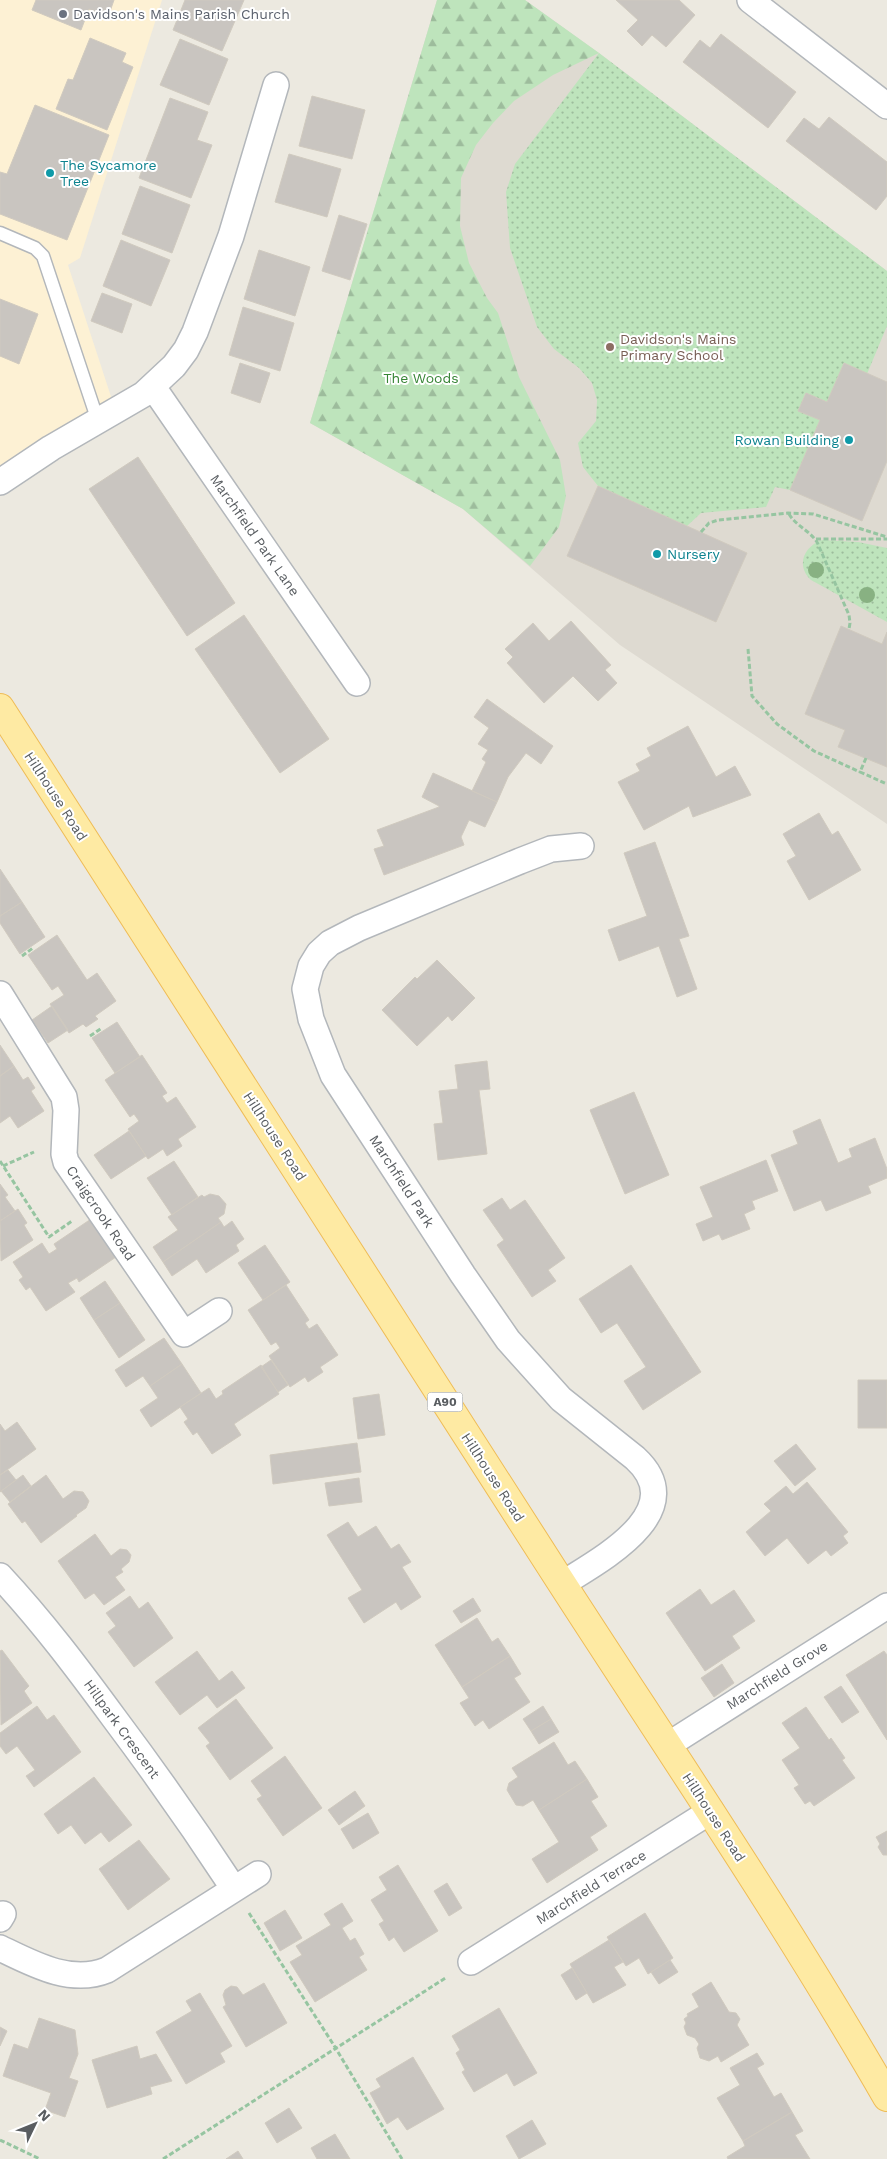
<svg xmlns="http://www.w3.org/2000/svg" width="887" height="2159" viewBox="0 0 887 2159" font-family="'Work Sans',sans-serif">
	<style>
		.commercial { fill: #fdf1d4 }
		.education { fill: #dedad1 }
		.grass { fill: url(#grass-dots) }
		.forest { fill: url(#forest-firs) }
		.building { fill: #c9c5c0; stroke: #d0cabf }
		.lines { fill: none; stroke-linecap: round; stroke-linejoin: round }
		.service-casing { stroke: #b3b7bb; stroke-width: 15 }
		.minor-casing { stroke: #b3b7bb; stroke-width: 28 }
		.primary-casing { stroke: #efbc56; stroke-width: 30 }
		.path { stroke: #96c5a1; stroke-width: 3; stroke-dasharray: 5 2.5; stroke-linecap: butt }
		.service { stroke: #fff; stroke-width: 12 }
		.minor { stroke: #fff; stroke-width: 25 }
		.primary { stroke: #feeaa3; stroke-width: 28 }
		.tree { fill: #88b182 }
		.worship-dot { fill: #6b7280; stroke: #fff; stroke-width: 2 }
		.culture-dot { fill: #0f9aa8; stroke: #fff; stroke-width: 2 }
		.education-dot { fill: #8d6e63; stroke: #fff; stroke-width: 2 }
		.labels { text-anchor: middle; stroke-width: 4; stroke-linejoin: round; paint-order: stroke }
		.shield { fill: #fff; stroke: #8b8e90; stroke-width: 1 }
		.shield-label { font-size: 12px; font-weight: bold; fill: #595d61 }
		.worship-label { font-size: 14px; fill: #5b616d; stroke: #fff; text-anchor: start }
		.culture-label { font-size: 14px; fill: #0d838f; stroke: #fff; text-anchor: start }
		.education-label { font-size: 14px; fill: #785e54; stroke: #fff; text-anchor: start }
		.park-label { font-size: 14px; fill: #368435; stroke: #fff }
		.street-label { font-size: 14px; fill: #595d61; stroke: #fff }
	</style>
	<defs>
		<pattern id="grass-dots" width="8" height="8" patternUnits="userSpaceOnUse" patternTransform="scale(1.25)"><rect width="8" height="8" fill="#bee4bc"/><path d="M2 2h.1M6 6h.1" fill="none" stroke="#9dbc9c" stroke-width="1.8" stroke-linecap="round"/></pattern>
		<pattern id="forest-firs" width="22" height="20" patternUnits="userSpaceOnUse" patternTransform="scale(1.25)"><rect width="22" height="20" fill="#bee4bc"/><path d="M5 1l3.5 6h-7zM16 11l3.5 6h-7z" fill="#9dbc9c"/></pattern>
	</defs>
	<rect width="100%" height="100%" fill="#ece9e0"/>
	<path class="commercial" d="M0 0H162L80 258 68 265 119 421 0 495Z"/>
	<path class="education" d="M437 0H525L599 53 887 271V824L620 645 463 509 310 423Z"/>
	<path class="grass" d="M599 53 887 271V326L867 374 844 364 827 402 805 394 799 410 820 420 790 490 775 487 766 507 701 513 687 526 598 486 583 467 578 443 596 421 597 400 592 383 579 368 554 349 537 327 510 248 506 192 515 164Z
		M822 540 858 542 887 548V622L811 580C796 566 803 547 822 540Z"/>
	<path class="forest" d="M437 0H525L599 53 553 75 514 101 493 123 476 145 461 178 460 226 469 263 487 298 498 313 519 377 560 460 566 496 559 527 530 566 463 509 310 423Z"/>
	<path class="building" d="M36 0H114L108 17 89 9 81 30 32 10Z
		M185 0H244L222 51 173 30Z
		M616 0H679L695 15 666 47 652 35 642 46 627 31 638 20Z
		M721 34 796 92 768 128 683 62 700 40 710 48Z
		M90 38 126 53 122 62 133 67 107 130 56 109 68 79 73 80Z
		M180 39 228 59 209 105 160 85Z
		M312 96 365 110 352 159 299 146Z
		M170 98 208 112 197 140 212 145 191 198 139 178Z
		M35 105 109 135 67 240 0 214V172L7 174Z
		M829 117 887 162V196L876 210 786 141 804 118 819 129Z
		M289 154 341 169 327 217 275 202Z
		M140 186 190 205 172 253 122 234Z
		M339 215 367 224 350 280 322 271Z
		M121 240 170 260 151 306 103 286Z
		M259 250 310 267 295 316 244 299Z
		M102 293 132 304 122 333 91 321Z
		M0 299 38 314 19 364 0 356Z
		M243 307 294 323 280 371 229 355Z
		M240 363 270 373 260 403 231 393Z
		M844 363 887 382V461L862 521 790 490 820 420 798 411 806 393 827 402Z
		M138 457 235 603 187 636 89 489Z
		M598 486 747 553 716 622 567 556Z
		M244 615 329 739 280 773 195 649Z
		M571 621 611 665 605 670 617 683 598 701 573 676 544 703 507 663 513 657 505 649 533 623 549 641Z
		M841 626 882 644 887 632V767L838 747 845 730 805 714Z
		M487 699 553 746 541 764 526 753 508 777 497 802 472 791 486 762 482 759 488 750 478 744 489 728 474 717Z
		M688 726 716 777 735 766 751 795 693 817 689 806 644 830 618 782 640 771 636 764 651 756 647 748Z
		M433 773 497 802 485 827 469 820 461 837 464 845 384 875 374 849 384 846 377 830 439 807V806L422 797Z
		M819 813 832 835 838 831 861 870 809 900 787 861 796 856 783 834Z
		M655 842 689 936 679 939 697 989 677 997 659 946 619 961 608 930 647 916 624 853Z
		M0 869 22 902 0 916Z
		M22 902 45 937 20 954 0 923V916Z
		M57 935 87 980 97 973 116 1001 95 1016 98 1019 86 1027 83 1024 69 1033 50 1004 64 995 58 986 52 990 28 955Z
		M437 960 475 998 452 1021 448 1016 417 1046 382 1010 415 977 417 979Z
		M52 1006 68 1030 48 1043 32 1020Z
		M117 1022 140 1057 115 1073 92 1038Z
		M0 1045 14 1066 0 1076Z
		M142 1055 167 1093 162 1096 167 1103 176 1097 196 1127 178 1139 182 1146 167 1156 163 1149 148 1159 128 1129 139 1121 134 1114 130 1117 105 1080Z
		M487 1061 490 1089 479 1090 487 1154 438 1160 434 1124 443 1123 439 1091 458 1089 455 1065Z
		M14 1066 23 1080 28 1077 35 1088 31 1091 44 1111 18 1128 10 1116 0 1123V1076Z
		M634 1092 669 1175 625 1194 590 1110Z
		M820 1119 838 1163 852 1157 849 1149 875 1138 887 1169V1178L868 1186 871 1193 826 1211 821 1200 794 1211 771 1155 798 1144 793 1131Z
		M129 1131 146 1156 111 1179 94 1155Z
		M766 1160 778 1191 752 1201 755 1209 744 1214 750 1229 722 1240 719 1234 703 1241 696 1224 713 1217 700 1187Z
		M174 1161 198 1197 172 1215 147 1178Z
		M0 1184 8 1195 5 1197 15 1211 0 1221Z
		M210 1194 219 1196 226 1204 224 1214 218 1218 221 1222 163 1262 153 1247 178 1230 168 1217 202 1195 204 1197Z
		M502 1198 510 1210 525 1200 565 1258 548 1270 556 1281 532 1297 497 1245 504 1240 483 1210Z
		M18 1209 27 1223 24 1225 33 1240 1 1261 0 1221Z
		M91 1219 116 1257 79 1282 77 1278 68 1283 75 1292 46 1311 30 1287 26 1290 19 1280 23 1277 13 1262 42 1243 49 1254 57 1249 54 1244Z
		M232 1221 244 1239 236 1245 239 1251 206 1273 197 1259 172 1276 163 1262 221 1222 224 1227Z
		M265 1245 290 1282 263 1300 238 1263Z
		M631 1265 701 1372 643 1410 624 1381 646 1367 617 1323 601 1333 579 1299Z
		M105 1281 120 1303 94 1320 80 1298Z
		M286 1285 309 1320 305 1323 309 1329 317 1324 338 1355 320 1367 323 1372 308 1382 305 1377 290 1387 269 1356 280 1348 276 1342 271 1345 248 1310Z
		M120 1303 145 1340 119 1358 94 1320Z
		M164 1338 182 1364 150 1386 143 1376 126 1387 115 1370Z
		M271 1360 288 1385 278 1392 261 1367Z
		M182 1364 201 1393 151 1427 140 1410 158 1398 150 1386Z
		M261 1365 279 1394 234 1424 241 1435 212 1454 197 1432 193 1435 184 1422 188 1419 180 1407 209 1388 216 1399 223 1394 222 1391Z
		M858 1380H887V1428H858Z
		M379 1394 385 1435 358 1439 353 1398Z
		M17 1422 36 1449 0 1475V1424L5 1431Z
		M357 1443 361 1472 273 1484 270 1455Z
		M796 1444 816 1469 795 1486 774 1461Z
		M8 1470 16 1480 0 1492V1475Z
		M23 1475 31 1486 10 1502 1 1491Z
		M46 1475 63 1499 74 1491 83 1492 89 1501 86 1508 76 1515 77 1516 41 1543 25 1521 22 1523 8 1504Z
		M359 1478 362 1502 329 1506 325 1483Z
		M807 1482 848 1532 843 1536 848 1543 831 1556 826 1550 808 1564 787 1538 765 1556 746 1532 771 1511 764 1504 786 1486 793 1494Z
		M348 1522 358 1537 376 1526 391 1549 399 1544 411 1562 402 1567 421 1597 401 1610 396 1602 364 1623 348 1598 362 1590 327 1535Z
		M95 1534 111 1556 120 1549 127 1550 131 1555 129 1562 121 1569 123 1572 115 1577 125 1590 104 1605 94 1593 85 1599 58 1561Z
		M700 1589 711 1605 734 1590 755 1621 732 1636 740 1648 705 1671 666 1613Z
		M130 1596 139 1609 148 1602 173 1638 134 1667 108 1632 116 1626 106 1613Z
		M473 1598 481 1611 461 1623 453 1611Z
		M477 1618 492 1642 498 1638 510 1656 462 1687 435 1645Z
		M2 1650 29 1686 24 1691 32 1703 1 1725 0 1651Z
		M197 1651 219 1681 232 1671 245 1688 217 1708 207 1695 180 1715 155 1682Z
		M884 1651 887 1655V1740L846 1675Z
		M510 1656 521 1674 514 1678 530 1702 489 1729 483 1720 475 1726 460 1703 469 1698 462 1687Z
		M722 1664 734 1683 714 1697 701 1678Z
		M841 1686 859 1712 842 1723 824 1697Z
		M236 1699 273 1748 230 1780 206 1746 210 1743 198 1728Z
		M37 1706 47 1720 54 1715 81 1752 34 1787 26 1776 35 1770 17 1746 6 1754 0 1746V1733Z
		M543 1706 551 1719 531 1731 523 1719Z
		M806 1707 829 1740 831 1738 845 1758 842 1760 855 1778 814 1806 810 1801 805 1804 794 1788 799 1785 782 1760 800 1748 782 1723Z
		M551 1719 559 1732 539 1744 531 1731Z
		M554 1742 568 1765 575 1761 587 1779 539 1810 533 1800 523 1806 516 1805 507 1790 509 1783 518 1777 512 1768Z
		M285 1756 322 1808 283 1836 257 1799 262 1796 251 1781Z
		M94 1777 132 1825 109 1842 101 1832 85 1844 71 1825 58 1834 44 1814Z
		M587 1779 598 1797 591 1801 607 1826 590 1837 598 1850 547 1883 532 1859 559 1842 539 1810Z
		M355 1791 365 1806 339 1825 328 1810Z
		M368 1813 379 1833 353 1849 341 1829Z
		M887 1831V1855H883L878 1847 880 1844 876 1837Z
		M139 1840 170 1879 128 1910 99 1869Z
		M398 1865 438 1931 404 1952 394 1937 389 1941 379 1924 384 1921 371 1900 387 1890 379 1877Z
		M447 1883 462 1908 449 1916 434 1891Z
		M342 1903 353 1921 342 1928 350 1941 355 1938 364 1954 359 1957 367 1970 315 2002 290 1962 302 1955 296 1946 331 1925 324 1914Z
		M285 1910 302 1938 280 1951 264 1923Z
		M645 1913 673 1958 648 1974 639 1958 626 1966 607 1937Z
		M609 1940 623 1962 614 1967 626 1985 593 2003 570 1964Z
		M670 1960 678 1972 659 1984 651 1972Z
		M572 1968 587 1993 576 2000 561 1975Z
		M711 1982 729 2012 736 2013 740 2019 737 2025 749 2045 721 2062 718 2056 709 2061 700 2058 697 2048 699 2044 695 2038 687 2035 684 2027 686 2023 684 2019 688 2016 687 2014 699 2007 692 1994Z
		M264 1983 287 2023 246 2047 223 2007 226 2005 223 1995 225 1990 231 1986 237 1987 243 1995Z
		M200 1993 232 2046 220 2053 225 2062 186 2084 156 2032 192 2011 186 2001Z
		M499 2008 537 2073 514 2086 507 2073 474 2092 462 2072 465 2070 456 2053 460 2050 452 2036Z
		M39 2018 75 2030 78 2054 69 2078 78 2081 65 2117 45 2110 51 2093 3 2076 14 2044 28 2049Z
		M0 2027 7 2031 0 2046Z
		M137 2046 140 2059 156 2054 172 2081 150 2087 152 2094 107 2108 92 2060Z
		M757 2053 764 2064 757 2068 774 2097 781 2093 792 2112 743 2141 717 2098 740 2085 730 2068Z
		M413 2057 444 2109 407 2130 398 2117 387 2124 370 2093 381 2087 376 2079Z
		M289 2108 302 2128 277 2143 265 2123Z
		M792 2112 803 2131 795 2135 810 2159H728L727 2157 745 2146 743 2141Z
		M532 2120 546 2144 519 2159 506 2136Z
		M335 2134 350 2159H317L311 2148Z
		M238 2151 243 2159H226Z"/>
	<g class="lines">
		<defs>
			<path id="service" d="M0 233 35 248 43 256 98 421"/>
			<path id="minor" d="M750 0 887 106
				M153 387 357 683
				M0 482 51 448 144 394 174 366 186 350 195 332 231 236 276 85
				M0 994 64 1097 66 1110 64 1154 66 1162 184 1334 219 1311
				M0 1576C42 1621 78 1669 114 1718 156 1774 196 1831 234 1889
				M562 1584C600 1560 693 1511 635 1458L561 1399 508 1340 463 1275 333 1075 311 1019 305 989 311 966 319 953 330 943 359 928 520 861 551 849 581 846
				M668 1745 887 1606
				M0 1919 3 1914
				M0 1948C33 1964 71 1985 107 1970L258 1874
				M471 1962 711 1811"/>
			<path id="primary" d="M0 708C185 999 372 1289 559 1579 670 1751 785 1920 887 2097"/>
		</defs>
		<use href="#service" class="service-casing"/>
		<use href="#minor" class="minor-casing"/>
		<use href="#primary" class="primary-casing"/>
		<path class="path" d="M789 514C796 526 809 530 817 542L849 615 850 623 849 629
			M701 532 709 523 718 520 788 513 813 514 887 537
			M816 539H887
			M748 649 752 696 777 724 814 751 860 772
			M866 758 860 772 887 784
			M22 956 33 948
			M90 1036 102 1028
			M0 1161 49 1237 72 1221
			M3 1166 34 1152
			M249 1913 335 2047 402 2159
			M0 2140 40 2159
			M163 2159 447 1977"/>
		<use href="#service" class="service"/>
		<use href="#minor" class="minor"/>
		<use href="#primary" class="primary"/>
	</g>
	<g class="tree">
		<circle cx="816" cy="570" r="8"/>
		<circle cx="867" cy="595" r="8"/>
	</g>
	<circle class="worship-dot" cx="63" cy="14" r="5"/>
	<g class="culture-dot">
		<circle cx="50" cy="173" r="5"/>
		<circle cx="849" cy="440" r="5"/>
		<circle cx="657" cy="554" r="5"/>
	</g>
	<circle class="education-dot" cx="610" cy="347" r="5"/>
	<g class="labels">
		<rect class="shield" x="427.5" y="1392.5" width="35" height="19" rx="4"/>
		<g class="shield-label">
			<text x="445" y="1406">A90</text>
		</g>
		<g class="worship-label">
			<text x="73" y="19">Davidson's Mains Parish Church</text>
		</g>
		<g class="culture-label">
			<text x="60" y="170">The Sycamore<tspan x="60" dy="16">Tree</tspan></text>
			<text x="839" y="445" text-anchor="end">Rowan Building</text>
			<text x="667" y="559">Nursery</text>
		</g>
		<g class="education-label">
			<text x="620" y="344">Davidson's Mains<tspan x="620" dy="16">Primary School</tspan></text>
		</g>
		<g class="park-label">
			<text x="421" y="383">The Woods</text>
		</g>
		<g class="street-label">
			<text transform="translate(255 535) rotate(55)" y="5">Marchfield Park Lane</text>
			<text transform="translate(56 796) rotate(57)" y="5">Hillhouse Road</text>
			<text transform="translate(275 1136) rotate(57)" y="5">Hillhouse Road</text>
			<text transform="translate(402 1181) rotate(57)" y="5">Marchfield Park</text>
			<text transform="translate(101 1213) rotate(56)" y="5">Craigcrook Road</text>
			<text transform="translate(493 1477) rotate(57)" y="5">Hillhouse Road</text>
			<text transform="translate(777 1675) rotate(-32)" y="5">Marchfield Grove</text>
			<text transform="translate(122 1729) rotate(54)" y="5">Hillpark Crescent</text>
			<text transform="translate(714 1817) rotate(57)" y="5">Hillhouse Road</text>
			<text transform="translate(591 1887) rotate(-32)" y="5">Marchfield Terrace</text>
		</g>
	</g>
	<g transform="translate(35 2124) rotate(47)" stroke="#ffffff" stroke-width="4" paint-order="stroke">
	<path d="M0-4L9 19L0 12L-9 19Z" fill="#595d61"/>
	<text y="-8" font-size="14" font-weight="bold" text-anchor="middle" fill="#595d61">N</text>
	</g>
</svg>
